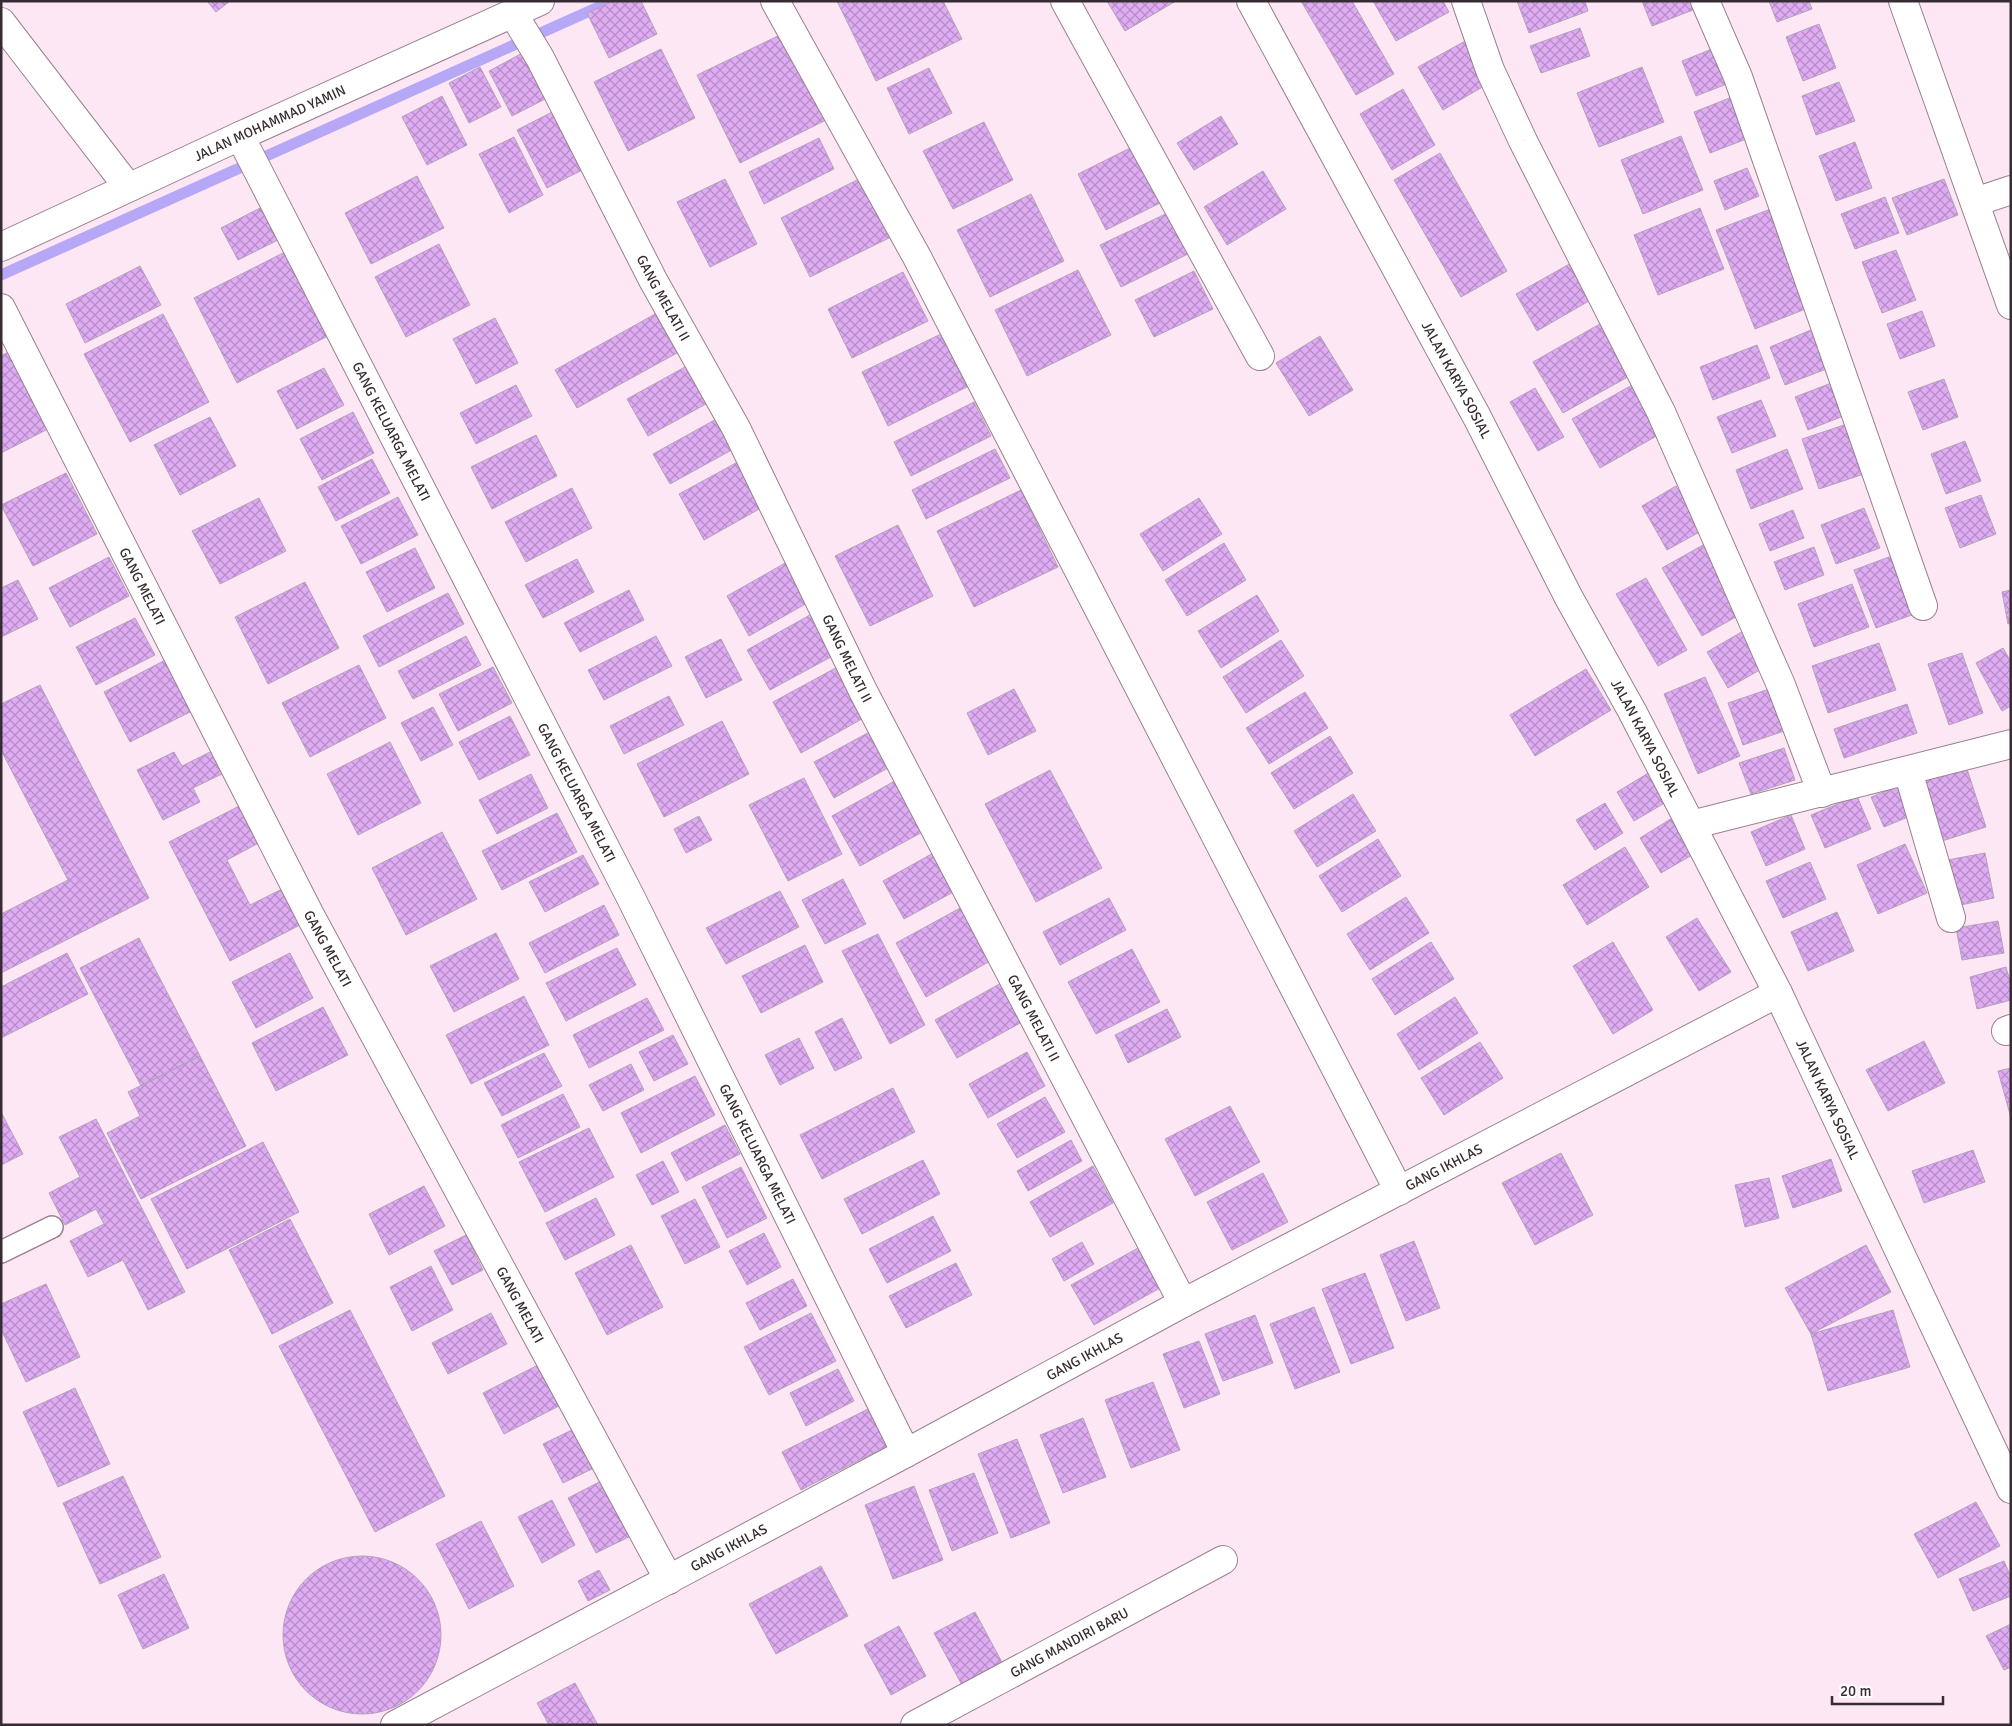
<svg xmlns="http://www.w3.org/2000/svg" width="2012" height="1726" viewBox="0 0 2012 1726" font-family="Signika,sans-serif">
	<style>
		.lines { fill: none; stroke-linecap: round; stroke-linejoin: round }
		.stream { stroke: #b6a8f7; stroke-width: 11 }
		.building { fill: url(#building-cross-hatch); stroke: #b4a3bb }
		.lane-casing { stroke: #9a8090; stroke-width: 24 }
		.street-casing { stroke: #9a8090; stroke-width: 30 }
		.secondary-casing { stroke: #9a8090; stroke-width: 30 }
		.lane { stroke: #fff; stroke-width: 21 }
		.street { stroke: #fff; stroke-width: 28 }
		.secondary { stroke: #fff; stroke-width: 28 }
		.labels { text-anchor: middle; stroke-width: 4.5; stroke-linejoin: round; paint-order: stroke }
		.street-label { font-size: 14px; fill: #372c33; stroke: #fff }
	</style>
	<defs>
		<pattern id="building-cross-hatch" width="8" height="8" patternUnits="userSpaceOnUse" patternTransform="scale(1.25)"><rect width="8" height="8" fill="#dfacf4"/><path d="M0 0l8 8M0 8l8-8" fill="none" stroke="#b68cc6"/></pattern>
	</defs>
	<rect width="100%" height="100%" fill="#fee7f5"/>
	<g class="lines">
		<path class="stream" d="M1 275 612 1"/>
	</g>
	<path class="building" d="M207 1H230L216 12Z
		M613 1H641L657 34 609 58 587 13Z
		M837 1H943L962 39 876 81Z
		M1107 1H1176L1125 31Z
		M1301 1H1352L1394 74 1356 95Z
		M1373 1H1443L1449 12 1396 41Z
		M1517 1H1585L1588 11 1529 33Z
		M1642 1H1695L1698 8 1652 26Z
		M1769 1H1809L1812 9 1777 22Z
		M1819 24 1836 68 1803 81 1786 37Z
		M1580 28 1590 56 1541 73 1530 46Z
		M784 33 828 119 740 163 697 75Z
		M1467 40 1491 82 1443 110 1418 67Z
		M1717 47 1732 82 1696 96 1682 61Z
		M661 49 695 118 628 151 594 82Z
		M528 50 551 96 512 116 489 71Z
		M480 67 501 107 469 123 449 83Z
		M1642 67 1664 122 1599 147 1577 93Z
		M929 68 952 113 909 134 887 88Z
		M1839 82 1855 121 1816 135 1802 96Z
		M1403 89 1435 145 1392 170 1360 114Z
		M442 96 467 145 427 165 402 117Z
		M1732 97 1749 138 1710 153 1694 112Z
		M558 109 588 167 547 188 517 130Z
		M1221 116 1238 144 1194 170 1177 143Z
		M984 122 1013 180 953 209 923 151Z
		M1681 136 1703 190 1643 214 1621 160Z
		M514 137 543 195 509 213 479 154Z
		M819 138 834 169 764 204 749 172Z
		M1142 142 1170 198 1106 230 1078 174Z
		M1855 142 1872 188 1836 201 1819 156Z
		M1440 153 1507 271 1461 297 1394 180Z
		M1747 168 1759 196 1725 210 1714 181Z
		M1263 171 1286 209 1227 245 1204 207Z
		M867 175 897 234 810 277 781 218Z
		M417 176 444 228 371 264 345 213Z
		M725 179 757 244 710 267 677 202Z
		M1944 179 1958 215 1907 235 1892 198Z
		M1031 194 1064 261 990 297 957 230Z
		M1885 197 1899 233 1855 249 1841 214Z
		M266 205 282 238 238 260 221 228Z
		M1700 208 1724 269 1658 295 1634 235Z
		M1773 208 1813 306 1755 329 1716 230Z
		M1176 209 1196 250 1121 287 1100 245Z
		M439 244 470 305 406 337 375 277Z
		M1896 250 1916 300 1882 313 1862 262Z
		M285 252 328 336 237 383 194 298Z
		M1573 262 1594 298 1537 331 1516 294Z
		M140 266 161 305 85 343 66 304Z
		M1078 270 1111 335 1027 376 995 310Z
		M1194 271 1213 309 1154 337 1135 300Z
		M903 272 928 321 852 358 828 309Z
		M1922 311 1935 346 1900 359 1887 324Z
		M163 314 209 402 130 442 84 354Z
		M655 314 677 353 577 408 555 370Z
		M495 318 518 363 476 384 453 339Z
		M1605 321 1635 373 1563 413 1533 362Z
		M1818 327 1834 366 1785 385 1770 347Z
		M941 334 967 387 888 426 862 372Z
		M1320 336 1353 390 1309 416 1276 363Z
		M1757 345 1770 378 1713 400 1700 367Z
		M12 350 52 427 1 453V356Z
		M694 362 715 399 648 436 627 399Z
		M324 368 344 405 297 429 277 391Z
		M1944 379 1958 417 1923 430 1908 392Z
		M1839 380 1851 413 1808 430 1795 397Z
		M516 385 532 416 476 444 460 413Z
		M1632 385 1660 434 1600 468 1572 419Z
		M1535 388 1564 437 1538 451 1510 402Z
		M1761 400 1776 436 1732 453 1717 417Z
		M974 402 991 436 911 476 894 442Z
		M353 412 374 453 322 480 300 439Z
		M210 417 236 466 180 495 154 445Z
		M720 417 737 447 670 484 653 454Z
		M1850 423 1867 473 1819 489 1802 439Z
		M536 435 557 476 492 509 471 467Z
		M1965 441 1981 481 1946 494 1931 454Z
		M995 449 1010 478 926 519 912 490Z
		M1787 449 1803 489 1751 509 1736 470Z
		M745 458 770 503 704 540 679 494Z
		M372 459 390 493 336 521 318 487Z
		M66 473 97 534 33 566 1 505Z
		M1676 486 1703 530 1667 550 1642 506Z
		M572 488 592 528 526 562 505 522Z
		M1021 490 1058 567 974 607 937 531Z
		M1981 495 1996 534 1960 548 1945 508Z
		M398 497 418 535 361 564 341 526Z
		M259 498 286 551 220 584 192 531Z
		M1199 498 1222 534 1163 571 1140 534Z
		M1864 508 1880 548 1836 564 1821 525Z
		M1793 510 1804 538 1770 551 1759 524Z
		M898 525 933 596 870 626 835 556Z
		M1224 543 1246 580 1187 616 1165 580Z
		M1703 545 1743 613 1702 636 1662 568Z
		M1814 547 1824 575 1785 590 1774 562Z
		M415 548 435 588 387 612 366 572Z
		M1897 554 1920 612 1876 628 1854 570Z
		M109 557 129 596 70 627 49 588Z
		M577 559 594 592 543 618 525 585Z
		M787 562 809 602 749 636 727 596Z
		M1646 578 1687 650 1658 666 1616 594Z
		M18 580 38 619 1 637V588Z
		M305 582 339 648 268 684 235 617Z
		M1852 584 1869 627 1814 647 1798 604Z
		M629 590 644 620 580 652 564 623Z
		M2011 590V623L2008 624 2002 592Z
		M448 593 464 624 379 667 363 636Z
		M1257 595 1279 631 1221 668 1198 631Z
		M817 611 840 652 770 690 747 650Z
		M135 618 155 655 96 685 76 647Z
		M1745 630 1765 667 1728 688 1707 652Z
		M466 636 481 665 413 699 398 671Z
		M656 636 672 666 604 700 588 670Z
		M721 639 742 680 706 698 685 657Z
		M1281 640 1304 676 1246 713 1223 677Z
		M1879 643 1896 690 1828 713 1812 666Z
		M2003 648 2011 662V706L2002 711 1976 663Z
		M1962 653 1983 713 1949 725 1928 664Z
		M173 656 200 707 130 742 104 692Z
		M359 665 386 718 310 757 282 703Z
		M841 665 869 715 801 753 773 702Z
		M493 667 512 703 458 731 439 694Z
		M1586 669 1611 710 1535 756 1510 715Z
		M1705 677 1740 756 1698 774 1664 694Z
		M40 685 149 898 1 973V914L68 880 1 750V704Z
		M1775 687 1790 729 1743 745 1728 703Z
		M1014 689 1036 731 988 755 967 713Z
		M1305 692 1328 728 1269 764 1246 728Z
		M669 696 684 725 624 754 610 726Z
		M1907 704 1917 733 1844 758 1834 729Z
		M433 707 453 745 421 761 401 723Z
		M510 716 530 755 479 780 459 742Z
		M722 721 749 774 664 817 637 764Z
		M875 729 895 764 834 798 814 762Z
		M1330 736 1353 773 1294 809 1271 773Z
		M390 742 421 803 358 835 327 774Z
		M1784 748 1795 780 1751 794 1739 763Z
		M216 749 228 771 193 788 200 802 163 820 137 770 174 752 182 766Z
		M1966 766 1986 827 1942 841 1923 780Z
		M1050 770 1102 868 1036 902 985 804Z
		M1650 772 1668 801 1634 821 1617 792Z
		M531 774 548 808 497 834 479 800Z
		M804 778 842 854 788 881 749 805Z
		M900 778 928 829 860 866 832 816Z
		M1901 785 1913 815 1884 827 1871 797Z
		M1353 794 1376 831 1317 867 1294 831Z
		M1857 796 1871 829 1825 848 1811 815Z
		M247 802 266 839 227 860 250 905 282 889 300 925 230 961 169 842Z
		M1605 803 1623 833 1595 850 1576 820Z
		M557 813 577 852 502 890 482 851Z
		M1677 815 1699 851 1661 873 1640 838Z
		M1791 815 1805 849 1766 866 1751 832Z
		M699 816 712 840 686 853 674 829Z
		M442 832 477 899 406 935 372 868Z
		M1378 839 1401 876 1342 912 1319 876Z
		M1905 844 1927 893 1878 914 1857 865Z
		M1625 847 1649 887 1587 925 1563 885Z
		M935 852 957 890 904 919 883 881Z
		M1985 853 1994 898 1951 907 1942 861Z
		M583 855 599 884 545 912 529 882Z
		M1810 862 1826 899 1783 918 1766 881Z
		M843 879 866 924 825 944 802 900Z
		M780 891 799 927 726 964 706 928Z
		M1406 897 1429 933 1370 970 1347 934Z
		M1109 898 1126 930 1060 965 1043 932Z
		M604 905 619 935 545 973 529 943Z
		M962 907 992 960 926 997 896 943Z
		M1837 912 1854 951 1808 971 1791 932Z
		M1697 918 1731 972 1699 991 1666 937Z
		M1998 921 2004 953 1962 960 1956 928Z
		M496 933 519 979 454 1012 430 966Z
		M878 934 925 1025 890 1044 842 951Z
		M139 938 200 1056 141 1086 80 968Z
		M1431 942 1454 979 1395 1015 1372 979Z
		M1613 942 1653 1010 1613 1034 1573 966Z
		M805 945 823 982 761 1013 742 976Z
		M617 948 636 985 566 1021 546 983Z
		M1132 949 1160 1002 1096 1034 1068 982Z
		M67 953 88 994 1 1038V987Z
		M290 953 313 998 256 1028 232 982Z
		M2006 967 2011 985V1000L1977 1009 1970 977Z
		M1001 983 1022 1022 957 1058 935 1020Z
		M524 996 549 1045 471 1084 446 1035Z
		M1455 997 1478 1033 1419 1070 1397 1034Z
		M647 998 664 1030 589 1068 573 1035Z
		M323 1007 348 1055 276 1091 252 1043Z
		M1167 1009 1181 1037 1128 1063 1115 1035Z
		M842 1018 862 1058 835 1071 815 1032Z
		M673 1035 688 1064 654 1081 639 1052Z
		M799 1038 814 1068 780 1085 765 1055Z
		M1924 1041 1945 1083 1888 1111 1866 1070Z
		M1480 1042 1503 1078 1444 1115 1421 1078Z
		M1027 1052 1045 1086 988 1118 969 1084Z
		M544 1053 562 1086 502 1116 484 1083Z
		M200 1056 246 1146 141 1199 107 1133 140 1116 128 1092Z
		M631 1064 644 1090 603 1111 589 1085Z
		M2011 1068V1118L1998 1071Z
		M695 1076 715 1115 641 1153 621 1113Z
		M893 1088 915 1132 822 1179 800 1135Z
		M563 1094 580 1127 518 1158 501 1125Z
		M1045 1097 1065 1132 1017 1158 997 1124Z
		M1230 1106 1260 1162 1195 1196 1165 1139Z
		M1 1112 23 1154 1 1165Z
		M96 1119 185 1292 148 1310 123 1260 88 1277 70 1241 104 1224 96 1209 65 1225 49 1193 80 1177 59 1137Z
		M725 1125 740 1154 686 1181 671 1153Z
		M589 1128 614 1177 545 1212 519 1162Z
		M1071 1140 1082 1161 1028 1191 1017 1171Z
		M263 1142 299 1212 187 1269 151 1199Z
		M1973 1150 1985 1182 1924 1203 1912 1171Z
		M1561 1153 1593 1215 1535 1245 1502 1183Z
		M1831 1159 1842 1191 1793 1208 1782 1176Z
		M923 1160 940 1194 862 1234 844 1199Z
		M663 1161 679 1192 652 1205 636 1175Z
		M1093 1166 1113 1203 1050 1237 1030 1202Z
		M741 1167 767 1218 727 1238 702 1187Z
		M1263 1173 1288 1222 1232 1250 1207 1202Z
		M1769 1178 1779 1218 1745 1227 1735 1185Z
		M424 1186 445 1226 389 1255 369 1214Z
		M596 1198 615 1235 565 1260 546 1223Z
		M695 1199 720 1247 685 1264 661 1216Z
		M933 1216 951 1251 887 1283 869 1249Z
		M290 1219 333 1303 272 1334 229 1250Z
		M764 1233 781 1267 747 1285 729 1251Z
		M466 1235 483 1270 452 1285 434 1251Z
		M1414 1241 1440 1308 1406 1321 1380 1255Z
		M1082 1242 1094 1264 1064 1281 1052 1259Z
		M631 1245 663 1307 607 1335 575 1273Z
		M1866 1245 1891 1292 1811 1334 1785 1288Z
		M1138 1248 1160 1288 1094 1325 1071 1285Z
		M956 1263 972 1295 906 1328 889 1296Z
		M431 1266 453 1310 412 1331 390 1287Z
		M1365 1273 1394 1348 1351 1364 1322 1289Z
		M793 1279 807 1306 760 1330 746 1303Z
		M46 1284 80 1357 26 1382 1 1329V1304Z
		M1314 1307 1340 1372 1295 1389 1270 1324Z
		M350 1310 445 1496 375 1532 279 1346Z
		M1893 1310 1910 1367 1828 1391 1811 1334Z
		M491 1313 507 1344 448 1374 432 1343Z
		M811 1313 836 1361 769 1395 744 1347Z
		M1255 1315 1273 1363 1223 1381 1205 1334Z
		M1199 1341 1220 1394 1184 1408 1163 1354Z
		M538 1365 559 1406 504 1434 483 1393Z
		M838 1369 854 1401 806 1426 790 1393Z
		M1153 1382 1180 1450 1131 1468 1105 1400Z
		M75 1388 110 1464 58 1487 23 1412Z
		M870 1408 889 1445 801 1490 782 1452Z
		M1083 1418 1106 1477 1063 1493 1040 1435Z
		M576 1428 596 1467 563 1483 543 1444Z
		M1017 1439 1050 1523 1011 1538 978 1454Z
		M974 1473 998 1533 952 1551 929 1490Z
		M123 1476 161 1557 100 1584 63 1503Z
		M609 1477 637 1533 596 1553 568 1498Z
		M914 1486 943 1560 893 1579 865 1505Z
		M552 1500 575 1545 542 1563 518 1517Z
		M1976 1502 2000 1546 1938 1578 1914 1534Z
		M481 1521 514 1586 469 1609 436 1544Z
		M283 1635a79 79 0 1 1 158 0a79 79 0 1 1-158 0Z
		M2004 1561 2011 1577V1596L1973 1611 1959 1579Z
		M821 1566 848 1616 776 1654 749 1604Z
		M599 1570 610 1590 588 1601 578 1581Z
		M164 1574 189 1628 143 1649 118 1595Z
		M975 1612 1004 1666 963 1687 934 1633Z
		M2011 1624V1667L2004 1670 1986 1636Z
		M899 1626 926 1676 891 1695 864 1645Z
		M575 1683 598 1725H549L537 1703Z"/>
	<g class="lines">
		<defs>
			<path id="lane" d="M1 1252 52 1227"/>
			<g id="street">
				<path d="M775 1 917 257 1399 1191"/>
				<path d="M1065 1 1260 356"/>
				<path id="s1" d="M1251 1 1477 417 1569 598 1632 711 1778 993 2011 1489"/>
				<path d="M1466 1 1490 70 1523 141 1661 412 1781 685 1822 793"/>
				<path d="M1705 1 1738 77 1923 606"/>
				<path d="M1903 1 2011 305"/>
				<path id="s2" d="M514 15 540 58 653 280 736 428 863 691 1183 1303"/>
				<path d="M1 22 128 187"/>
				<path id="s3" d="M240 136 630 896 906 1453"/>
				<path d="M1975 202 2011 190"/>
				<path id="s4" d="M1 308 311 917 669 1580"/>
				<path d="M1908 771 1951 918"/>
				<path d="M1691 825 2011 744"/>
				<path d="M2006 1031 2011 1029"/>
				<path id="s5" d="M395 1725 906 1453 1183 1303 1778 993"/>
				<path id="s6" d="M915 1725 1223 1560"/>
			</g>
			<g id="secondary">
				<path id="s7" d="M1 247 240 136 540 1"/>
			</g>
		</defs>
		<use href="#lane" class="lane-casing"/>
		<use href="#street" class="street-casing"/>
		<use href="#secondary" class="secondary-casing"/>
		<use href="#lane" class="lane"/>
		<use href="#street" class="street"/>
		<use href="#secondary" class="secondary"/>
	</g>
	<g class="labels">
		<g class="street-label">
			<text dy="5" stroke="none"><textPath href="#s7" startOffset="296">JALAN MOHAMMAD YAMIN</textPath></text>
			<text dy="5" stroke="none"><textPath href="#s2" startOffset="320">GANG MELATI II</textPath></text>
			<text dy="5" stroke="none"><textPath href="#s1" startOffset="431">JALAN KARYA SOSIAL</textPath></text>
			<text dy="5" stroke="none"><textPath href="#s3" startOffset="332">GANG KELUARGA MELATI</textPath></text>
			<text dy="5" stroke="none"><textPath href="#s4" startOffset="312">GANG MELATI</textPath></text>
			<text dy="5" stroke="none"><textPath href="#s2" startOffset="725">GANG MELATI II</textPath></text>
			<text dy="5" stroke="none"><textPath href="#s1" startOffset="836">JALAN KARYA SOSIAL</textPath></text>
			<text dy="5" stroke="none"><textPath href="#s3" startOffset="738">GANG KELUARGA MELATI</textPath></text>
			<text dy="5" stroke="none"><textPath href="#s4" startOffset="719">GANG MELATI</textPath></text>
			<text dy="5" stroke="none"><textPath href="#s2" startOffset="1130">GANG MELATI II</textPath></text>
			<text dy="5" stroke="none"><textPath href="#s1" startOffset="1241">JALAN KARYA SOSIAL</textPath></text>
			<text dy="5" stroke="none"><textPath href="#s3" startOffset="1142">GANG KELUARGA MELATI</textPath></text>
			<text dy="5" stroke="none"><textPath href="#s5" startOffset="1188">GANG IKHLAS</textPath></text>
			<text dy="5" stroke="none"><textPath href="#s4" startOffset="1124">GANG MELATI</textPath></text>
			<text dy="5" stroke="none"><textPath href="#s5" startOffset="782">GANG IKHLAS</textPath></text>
			<text dy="5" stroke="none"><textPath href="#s5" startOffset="378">GANG IKHLAS</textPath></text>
			<text dy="5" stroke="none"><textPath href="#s6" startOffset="175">GANG MANDIRI BARU</textPath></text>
		</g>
	</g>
	<rect width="2012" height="1726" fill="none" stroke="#372c33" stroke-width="5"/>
	<path d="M1832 1696v8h111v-8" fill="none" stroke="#372c33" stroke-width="2.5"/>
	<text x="1840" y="1696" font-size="15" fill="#372c33" stroke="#ffffff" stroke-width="4" paint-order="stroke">20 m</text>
</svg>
